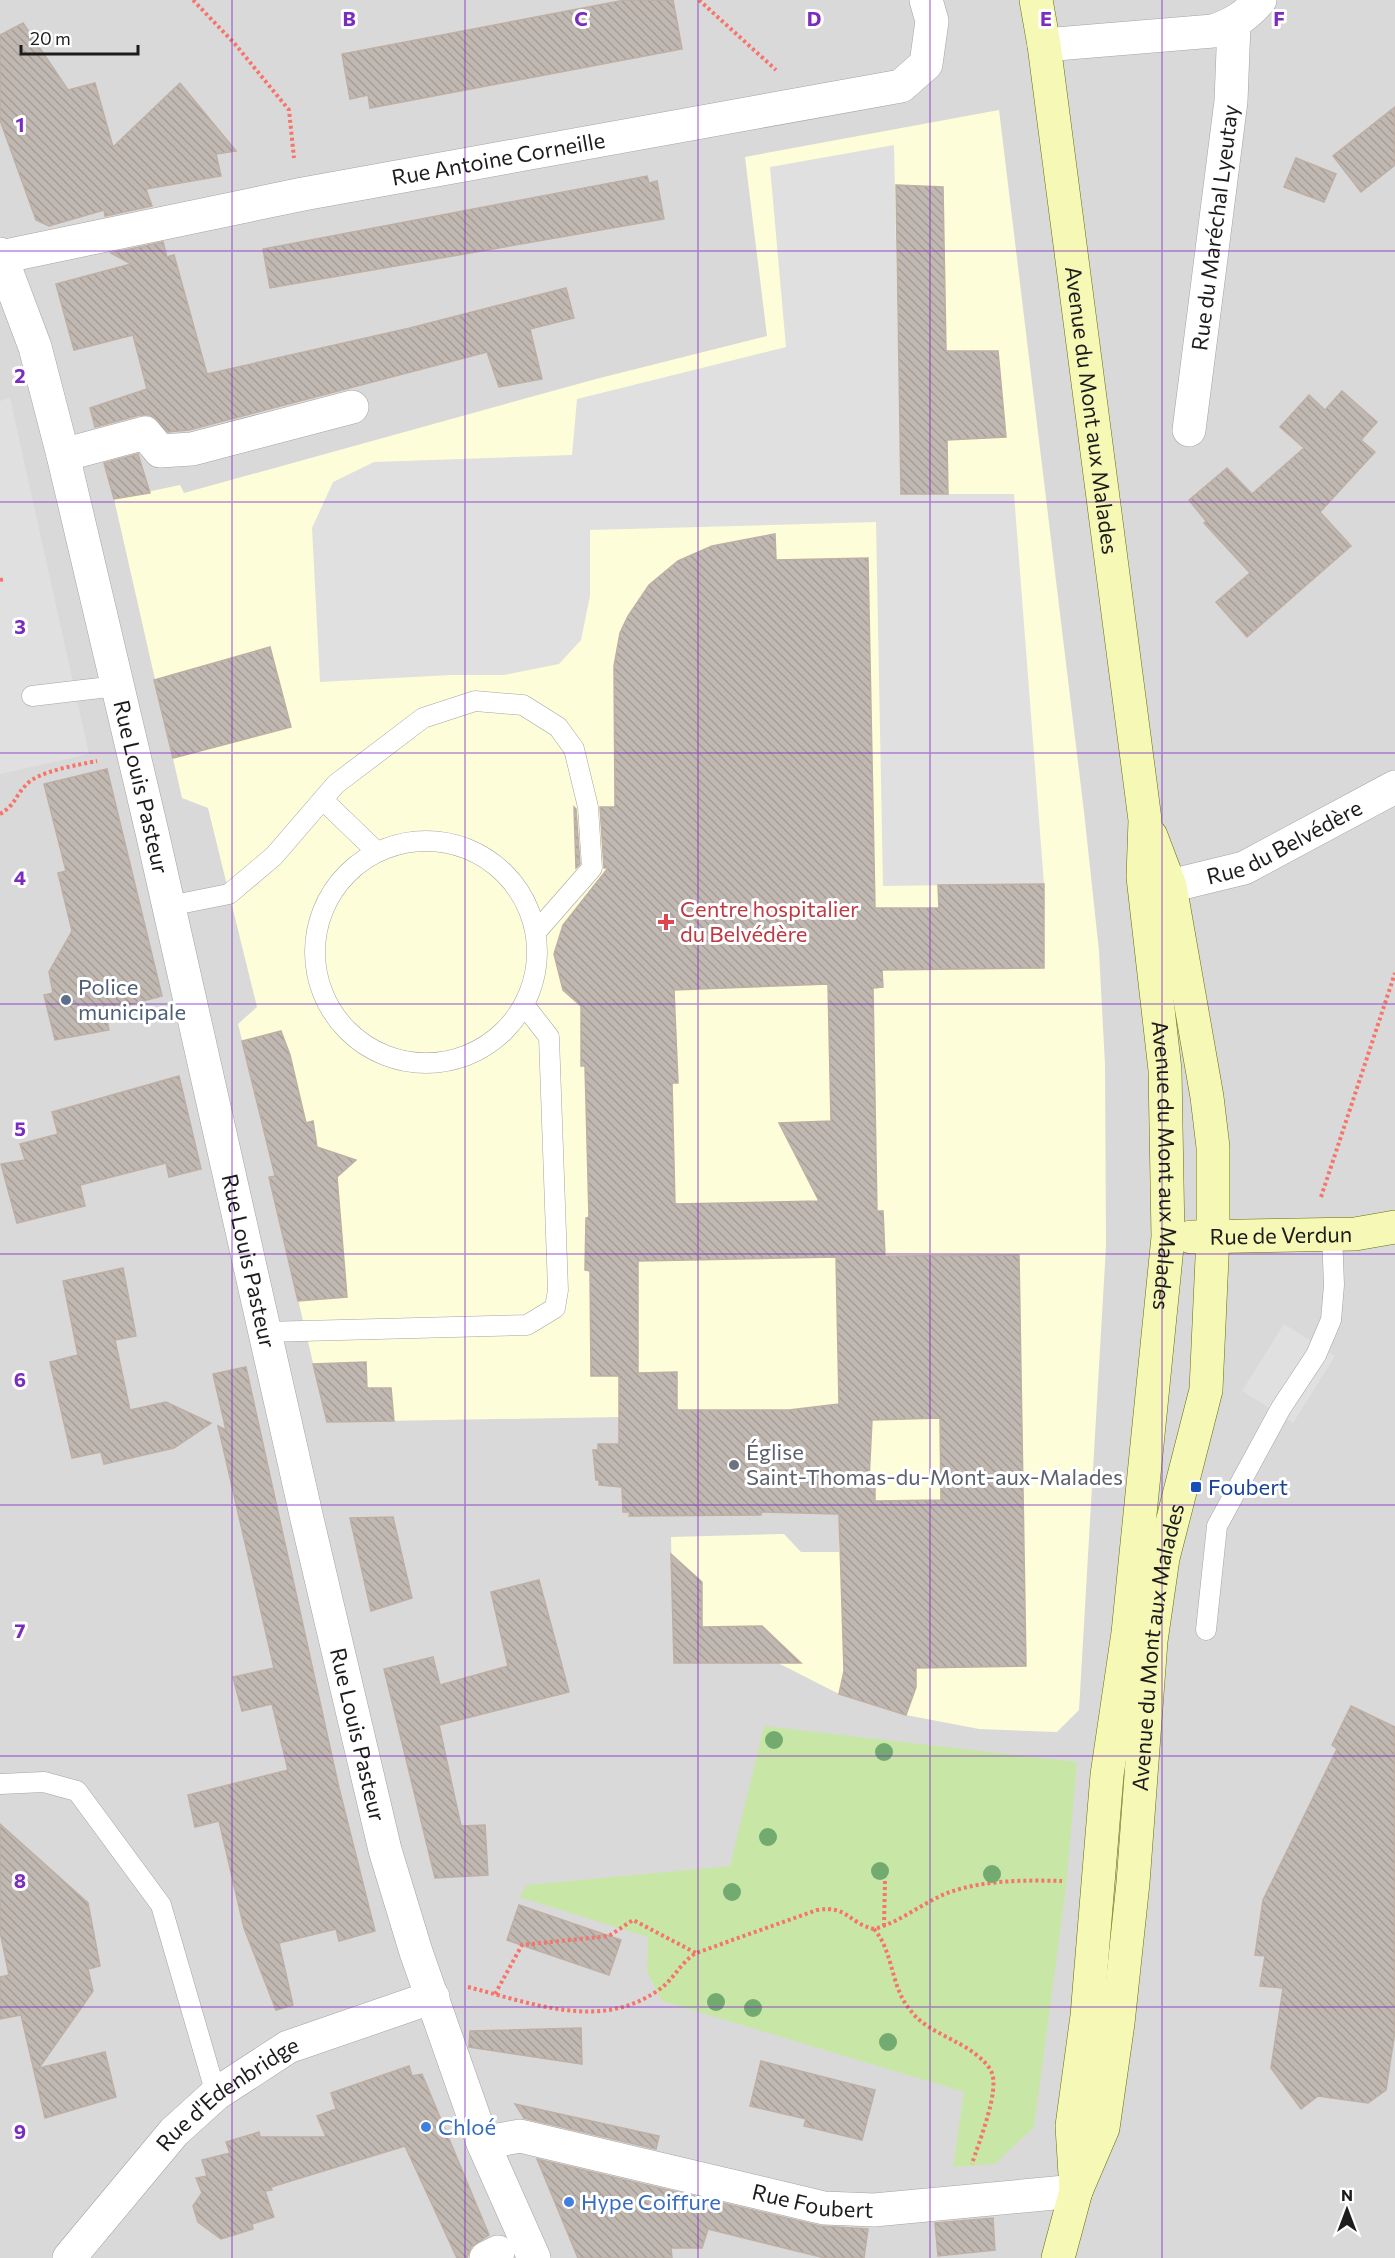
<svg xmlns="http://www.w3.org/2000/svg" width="1395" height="2258" viewBox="0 0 1395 2258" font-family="Commissioner,sans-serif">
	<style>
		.residential { fill: #dad9d9 }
		.education { fill: #fefdd9 }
		.grass { fill: #c8e7a7 }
		.parking { fill: #e0e0e0 }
		.building { fill: url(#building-back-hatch); stroke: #beafa4; stroke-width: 1.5; fill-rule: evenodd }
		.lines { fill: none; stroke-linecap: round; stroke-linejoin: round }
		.lane-casing { stroke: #a3a3a3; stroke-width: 21 }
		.street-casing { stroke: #a3a3a3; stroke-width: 34 }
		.secondary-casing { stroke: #666f07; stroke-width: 34 }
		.path { stroke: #f67469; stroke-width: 4; stroke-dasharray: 3 3; stroke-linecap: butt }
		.lane { stroke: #fff; stroke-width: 20 }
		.street { stroke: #fff; stroke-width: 33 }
		.secondary { stroke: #f6f8b5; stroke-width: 33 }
		.tree { fill: #72aa70 }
		.grid { fill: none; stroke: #7b2cbf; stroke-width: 1.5; stroke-opacity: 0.55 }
		.health-dot { fill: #e0444e; stroke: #fff; stroke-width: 2 }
		.service-dot { fill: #5c6f8a; stroke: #fff; stroke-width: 2 }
		.worship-dot { fill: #6b7280; stroke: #fff; stroke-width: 2 }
		.transit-dot { fill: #1a4fb4; stroke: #fff; stroke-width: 2 }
		.shop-dot { fill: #3f7fe0; stroke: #fff; stroke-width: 2 }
		.labels { text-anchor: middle; stroke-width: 6; stroke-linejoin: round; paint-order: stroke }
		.street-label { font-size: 22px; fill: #1c1c1c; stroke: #fff }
		.health-label { font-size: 22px; fill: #be3a42; stroke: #fff; text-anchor: start }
		.service-label { font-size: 22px; fill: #4e5e75; stroke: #fff; text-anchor: start }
		.worship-label { font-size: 22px; fill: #5b616d; stroke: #fff; text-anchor: start }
		.transit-label { font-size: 22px; fill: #164399; stroke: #fff; text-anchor: start }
		.shop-label { font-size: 22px; fill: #366cbe; stroke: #fff; text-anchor: start }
		.grid-label { font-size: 20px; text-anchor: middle; font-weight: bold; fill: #7b2cbf; stroke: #fff; stroke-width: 6; stroke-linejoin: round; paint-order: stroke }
	</style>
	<defs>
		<pattern id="building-back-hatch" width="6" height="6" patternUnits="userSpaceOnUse" patternTransform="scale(1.5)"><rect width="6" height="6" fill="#c1b8b1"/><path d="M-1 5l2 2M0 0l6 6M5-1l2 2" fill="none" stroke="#a59e98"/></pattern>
	</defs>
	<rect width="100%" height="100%" fill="#ede9e1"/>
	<path class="residential" d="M0 0H1395V2258H0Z"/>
	<path class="education" d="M999 110 1084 812 1099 951 1105 1065 1106 1246 1079 1710 1057 1732 979 1729 906 1715 839 1694 778 1663H674L671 1537 784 1534 801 1552H839V1509L872 1485V1481L744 1415V1410H739V1415H680V1410L619 1417 327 1422 269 1177 275 1175 238 1024 257 1007 208 808 182 798 114 499 180 485 184 493 596 379 767 336 745 157Z"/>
	<path class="grass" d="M764 1726 1077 1762 1066 1888 1034 2127 995 2164 953 2167 964 2092 662 2001 647 1972 648 1937 519 1897 527 1885 730 1866Z"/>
	<path class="parking" d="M894 145 901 494H1014L1044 884 883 886 876 522 590 530V596L581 640 559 664 504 675H451L320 682 312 528 333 482 374 462 572 455 577 399 786 347 770 167Z
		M10 398 89 754 0 774V401Z
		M1284 1324 1335 1356 1293 1423 1242 1391Z"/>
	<path class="building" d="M625 0H673L682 49 370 108 368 95 350 99 342 54Z
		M23 23 68 90 95 83 113 147 180 83 236 151 216 154 221 176 146 189 152 206 105 216 104 210 49 226 36 220 0 120V35Z
		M1395 107V165L1361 192 1333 156Z
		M1296 158 1336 174 1324 202 1284 187Z
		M647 176 649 183 657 181 664 219 270 288 263 249Z
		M896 185 943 187 946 351H998L1006 437 947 440 948 494H901Z
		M163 242 167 257 174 255 207 374 410 328 566 288 574 318 530 329 542 379 499 387 487 352 189 430 168 432 150 415H140L95 427 90 408 147 389 133 335 74 350 56 284 131 264 111 253Z
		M1342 391 1377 422 1361 440 1375 452 1320 512 1351 546 1247 637 1216 602 1250 573 1204 523 1206 521 1189 500 1227 468 1252 494 1304 448 1280 427 1309 395 1325 410Z
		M138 454 150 493 114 499 104 463Z
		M775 534 776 560 868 558 875 908H939L938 885 1044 884V968L882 970 883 987 873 988 877 1211H883L885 1256 1019 1255 1026 1666 916 1668V1687L906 1715 839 1694 844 1671 839 1514 761 1512V1515L629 1516 630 1512H623L622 1487 599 1485V1480H596L593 1450H598V1444H619V1376H591L590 1271 585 1270 586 1218 589 1217 585 1066H581V1006L563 990 554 954 563 925 608 868H604L600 807H615L614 666 620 633 628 616 649 585 678 561 712 546ZM828 984 831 1121 779 1123 819 1201 675 1204 672 1083H678L674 990ZM836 1257 839 1404 789 1410H677V1372L638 1373V1261ZM940 1418 941 1500 875 1501V1485L869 1480 872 1420Z
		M270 647 291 727 173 758 154 680Z
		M107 769 162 996 105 1011 109 1030 55 1040 44 995 53 993 49 972 72 931 58 873 66 871 44 784Z
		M574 807 576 809 580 864 576 868Z
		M281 1031 290 1055 306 1123 313 1121 317 1147 356 1160 337 1177 347 1297 298 1301 269 1177 275 1176 242 1041Z
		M179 1076 201 1169 169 1177 166 1163 80 1185 85 1206 17 1223 1 1164 25 1160 20 1144 58 1134 52 1112Z
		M123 1268 136 1336 115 1340 130 1410 166 1402 211 1423 174 1448 104 1464 101 1452 72 1458 50 1362 78 1355 63 1281Z
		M366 1362 367 1388H391L394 1421 327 1422 313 1364Z
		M246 1367 339 1788 375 1931 339 1941 336 1929 279 1943 293 2005 276 2010 244 1928 219 1821 195 1827 188 1795 288 1770 272 1704 242 1711 233 1677 274 1668 218 1426 226 1430 213 1374Z
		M393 1517 412 1598 371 1611 350 1518Z
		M671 1554 702 1582V1627L762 1626 801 1663H674Z
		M539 1580 569 1692 439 1725 461 1826 485 1825 488 1875 435 1878 384 1669 433 1657 440 1685 508 1666 491 1592Z
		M1351 1706 1395 1727V2031L1386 2090 1368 2103 1318 2096 1301 2109 1271 2068 1283 1988 1260 1986 1265 1956 1255 1955 1263 1900 1337 1749 1332 1745Z
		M0 1824 88 1903 100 1966 88 1969 93 1991 39 2068 105 2052 116 2097 45 2118 21 2015 0 2019V1977L9 1975 0 1932Z
		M519 1905 621 1940 609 1975 507 1940Z
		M581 2028 582 2064 469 2047 470 2031Z
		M761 2061 875 2090 862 2140 804 2126 806 2119 750 2106Z
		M409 2066 412 2076 422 2074 489 2235 471 2247 467 2258H457L405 2146 271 2187 272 2190 265 2191 274 2217 252 2224 253 2229 221 2239 198 2222 193 2206 202 2193 196 2178 207 2176 202 2160 230 2153 226 2142 259 2132 260 2137H326L317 2116 336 2109 331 2093Z
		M515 2104 659 2136 656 2149 524 2118Z
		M537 2159 820 2226 868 2229 864 2258H825L708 2229 702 2248H671L672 2258H578Z
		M993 2218 995 2250 938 2256 935 2223Z"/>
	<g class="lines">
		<defs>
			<path id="lane" d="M32 696 117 686
				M323 800 377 852
				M315 952a111 111 0 1 1 222 0a111 111 0 1 1-222 0Z
				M169 906 229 894 274 856 336 784 423 718 475 701 523 705 558 727 574 749 588 807 592 868 536 932
				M265 1332 527 1325 555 1308 558 1290 549 1037 525 1006
				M1206 1630 1217 1526 1281 1408 1316 1355 1331 1320 1334 1285 1332 1234
				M0 1784 44 1782 77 1791 161 1905 216 2094"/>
			<g id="street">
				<path d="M1044 45 1213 31C1234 24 1246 16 1260 0"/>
				<path id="s1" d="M0 254 35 347 63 455 152 832 307 1519 385 1850 416 1952 483 2143 534 2258"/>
				<path id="s2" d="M1 257 303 194 901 86 926 64 932 21 926 0"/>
				<path id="s3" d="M1189 430 1231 101 1234 24"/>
				<path d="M63 455 145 433 160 451 192 449 352 407"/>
				<path id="s4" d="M1170 886 1244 868 1395 787"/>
				<path id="s5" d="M483 2143 520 2136 824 2208 874 2210 1076 2191"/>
				<path id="s6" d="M69 2258 174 2132 216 2094 288 2047 433 1997"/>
				<path d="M486 2258 498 2252"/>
			</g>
			<g id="secondary">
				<path id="s7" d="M1036 0 1044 45 1145 820 1143 877 1165 1070 1168 1237 1128 1633 1107 1775 1087 2016 1072 2126 1076 2191"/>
				<path id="s8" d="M1191 1237 1355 1234 1395 1227"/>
				<path id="s9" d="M1058 2258 1076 2191 1103 2128 1118 2023 1133 1883 1151 1641 1163 1558 1206 1390 1213 1236V1147L1207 1097 1170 886 1151 836"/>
			</g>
		</defs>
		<use href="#lane" class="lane-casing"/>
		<use href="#street" class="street-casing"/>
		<use href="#secondary" class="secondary-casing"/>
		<path class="path" d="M193 0 235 44 289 110 294 158
			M699 0 776 70
			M0 580 5 579
			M0 814C16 804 14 798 25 786 37 771 78 765 97 761
			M1321 1197 1395 973
			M884 1926 885 1881
			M874 1929C894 1952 890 1987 911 2011 922 2026 940 2033 956 2042 968 2048 985 2059 991 2071 1001 2089 978 2144 972 2164
			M468 1987C532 2003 601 2032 660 1989 674 1979 681 1962 696 1953L817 1910C848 1905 848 1923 874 1929 901 1922 923 1902 950 1892 985 1880 1025 1880 1062 1881
			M495 1994 522 1945 609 1936 633 1920 696 1953"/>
		<use href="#lane" class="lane"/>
		<use href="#street" class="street"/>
		<use href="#secondary" class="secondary"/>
	</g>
	<g class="tree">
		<circle cx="774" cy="1740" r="9"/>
		<circle cx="884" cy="1752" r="9"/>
		<circle cx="768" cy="1837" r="9"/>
		<circle cx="880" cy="1871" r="9"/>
		<circle cx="992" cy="1874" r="9"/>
		<circle cx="732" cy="1892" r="9"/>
		<circle cx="716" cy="2002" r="9"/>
		<circle cx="753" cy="2008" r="9"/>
		<circle cx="888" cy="2042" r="9"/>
	</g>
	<path class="grid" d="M232 0V2258M465 0V2258M698 0V2258M930 0V2258M1162 0V2258M0 251H1395M0 502H1395M0 753H1395M0 1004H1395M0 1254H1395M0 1505H1395M0 1756H1395M0 2007H1395"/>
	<path class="health-dot" d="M663 913h6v6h6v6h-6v6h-6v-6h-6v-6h6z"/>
	<circle class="service-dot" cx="66" cy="1000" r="6"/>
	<circle class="worship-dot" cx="734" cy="1465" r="6"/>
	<rect class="transit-dot" x="1190" y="1481" width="12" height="12" rx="3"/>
	<g class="shop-dot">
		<circle cx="426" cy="2127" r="6"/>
		<circle cx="569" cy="2202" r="6"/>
	</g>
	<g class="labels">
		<g class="street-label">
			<text dy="8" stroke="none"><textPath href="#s2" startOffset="507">Rue Antoine Corneille</textPath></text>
			<text dy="8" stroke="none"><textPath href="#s3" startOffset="204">Rue du Maréchal Lyeutay</textPath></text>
			<text dy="8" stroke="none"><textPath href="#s7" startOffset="414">Avenue du Mont aux Malades</textPath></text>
			<text dy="8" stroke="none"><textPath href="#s1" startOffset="552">Rue Louis Pasteur</textPath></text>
			<text dy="8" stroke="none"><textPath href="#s4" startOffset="123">Rue du Belvédère</textPath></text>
			<text dy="8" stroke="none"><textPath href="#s7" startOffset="1174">Avenue du Mont aux Malades</textPath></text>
			<text dy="8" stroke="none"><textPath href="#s8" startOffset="90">Rue de Verdun</textPath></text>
			<text dy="8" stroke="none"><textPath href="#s1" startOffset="1038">Rue Louis Pasteur</textPath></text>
			<text dy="8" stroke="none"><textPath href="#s9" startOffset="622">Avenue du Mont aux Malades</textPath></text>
			<text dy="8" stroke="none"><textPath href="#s1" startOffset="1524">Rue Louis Pasteur</textPath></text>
			<text dy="8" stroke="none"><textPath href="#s6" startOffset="230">Rue d'Edenbridge</textPath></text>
			<text dy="8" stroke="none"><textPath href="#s5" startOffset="338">Rue Foubert</textPath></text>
		</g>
		<g class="health-label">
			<text x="680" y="917">Centre hospitalier<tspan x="680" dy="25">du Belvédère</tspan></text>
		</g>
		<g class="service-label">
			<text x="78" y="995">Police<tspan x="78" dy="25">municipale</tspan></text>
		</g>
		<g class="worship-label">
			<text x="746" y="1460">Église<tspan x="746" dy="25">Saint-Thomas-du-Mont-aux-Malades</tspan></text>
		</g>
		<g class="transit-label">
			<text x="1208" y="1495">Foubert</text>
		</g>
		<g class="shop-label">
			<text x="438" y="2135">Chloé</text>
			<text x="581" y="2210">Hype Coiffure</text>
		</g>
	</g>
	<g class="grid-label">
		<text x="349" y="26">B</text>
		<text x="581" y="26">C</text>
		<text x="814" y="26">D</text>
		<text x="1046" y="26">E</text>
		<text x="1279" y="26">F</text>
		<text x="20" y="132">1</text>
		<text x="20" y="383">2</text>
		<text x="20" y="634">3</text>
		<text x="20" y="885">4</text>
		<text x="20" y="1136">5</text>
		<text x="20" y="1387">6</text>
		<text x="20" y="1638">7</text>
		<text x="20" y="1888">8</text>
		<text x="20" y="2139">9</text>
	</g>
	<g transform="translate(1347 2210)" stroke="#ffffff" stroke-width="4.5" paint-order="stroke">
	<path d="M0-4.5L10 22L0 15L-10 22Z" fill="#1c1c1c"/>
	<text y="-9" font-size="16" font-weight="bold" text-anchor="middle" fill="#1c1c1c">N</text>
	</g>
	<path d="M21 45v9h117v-9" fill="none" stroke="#1c1c1c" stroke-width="3"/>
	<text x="30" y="45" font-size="18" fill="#1c1c1c" stroke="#ffffff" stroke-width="4.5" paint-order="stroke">20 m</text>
</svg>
